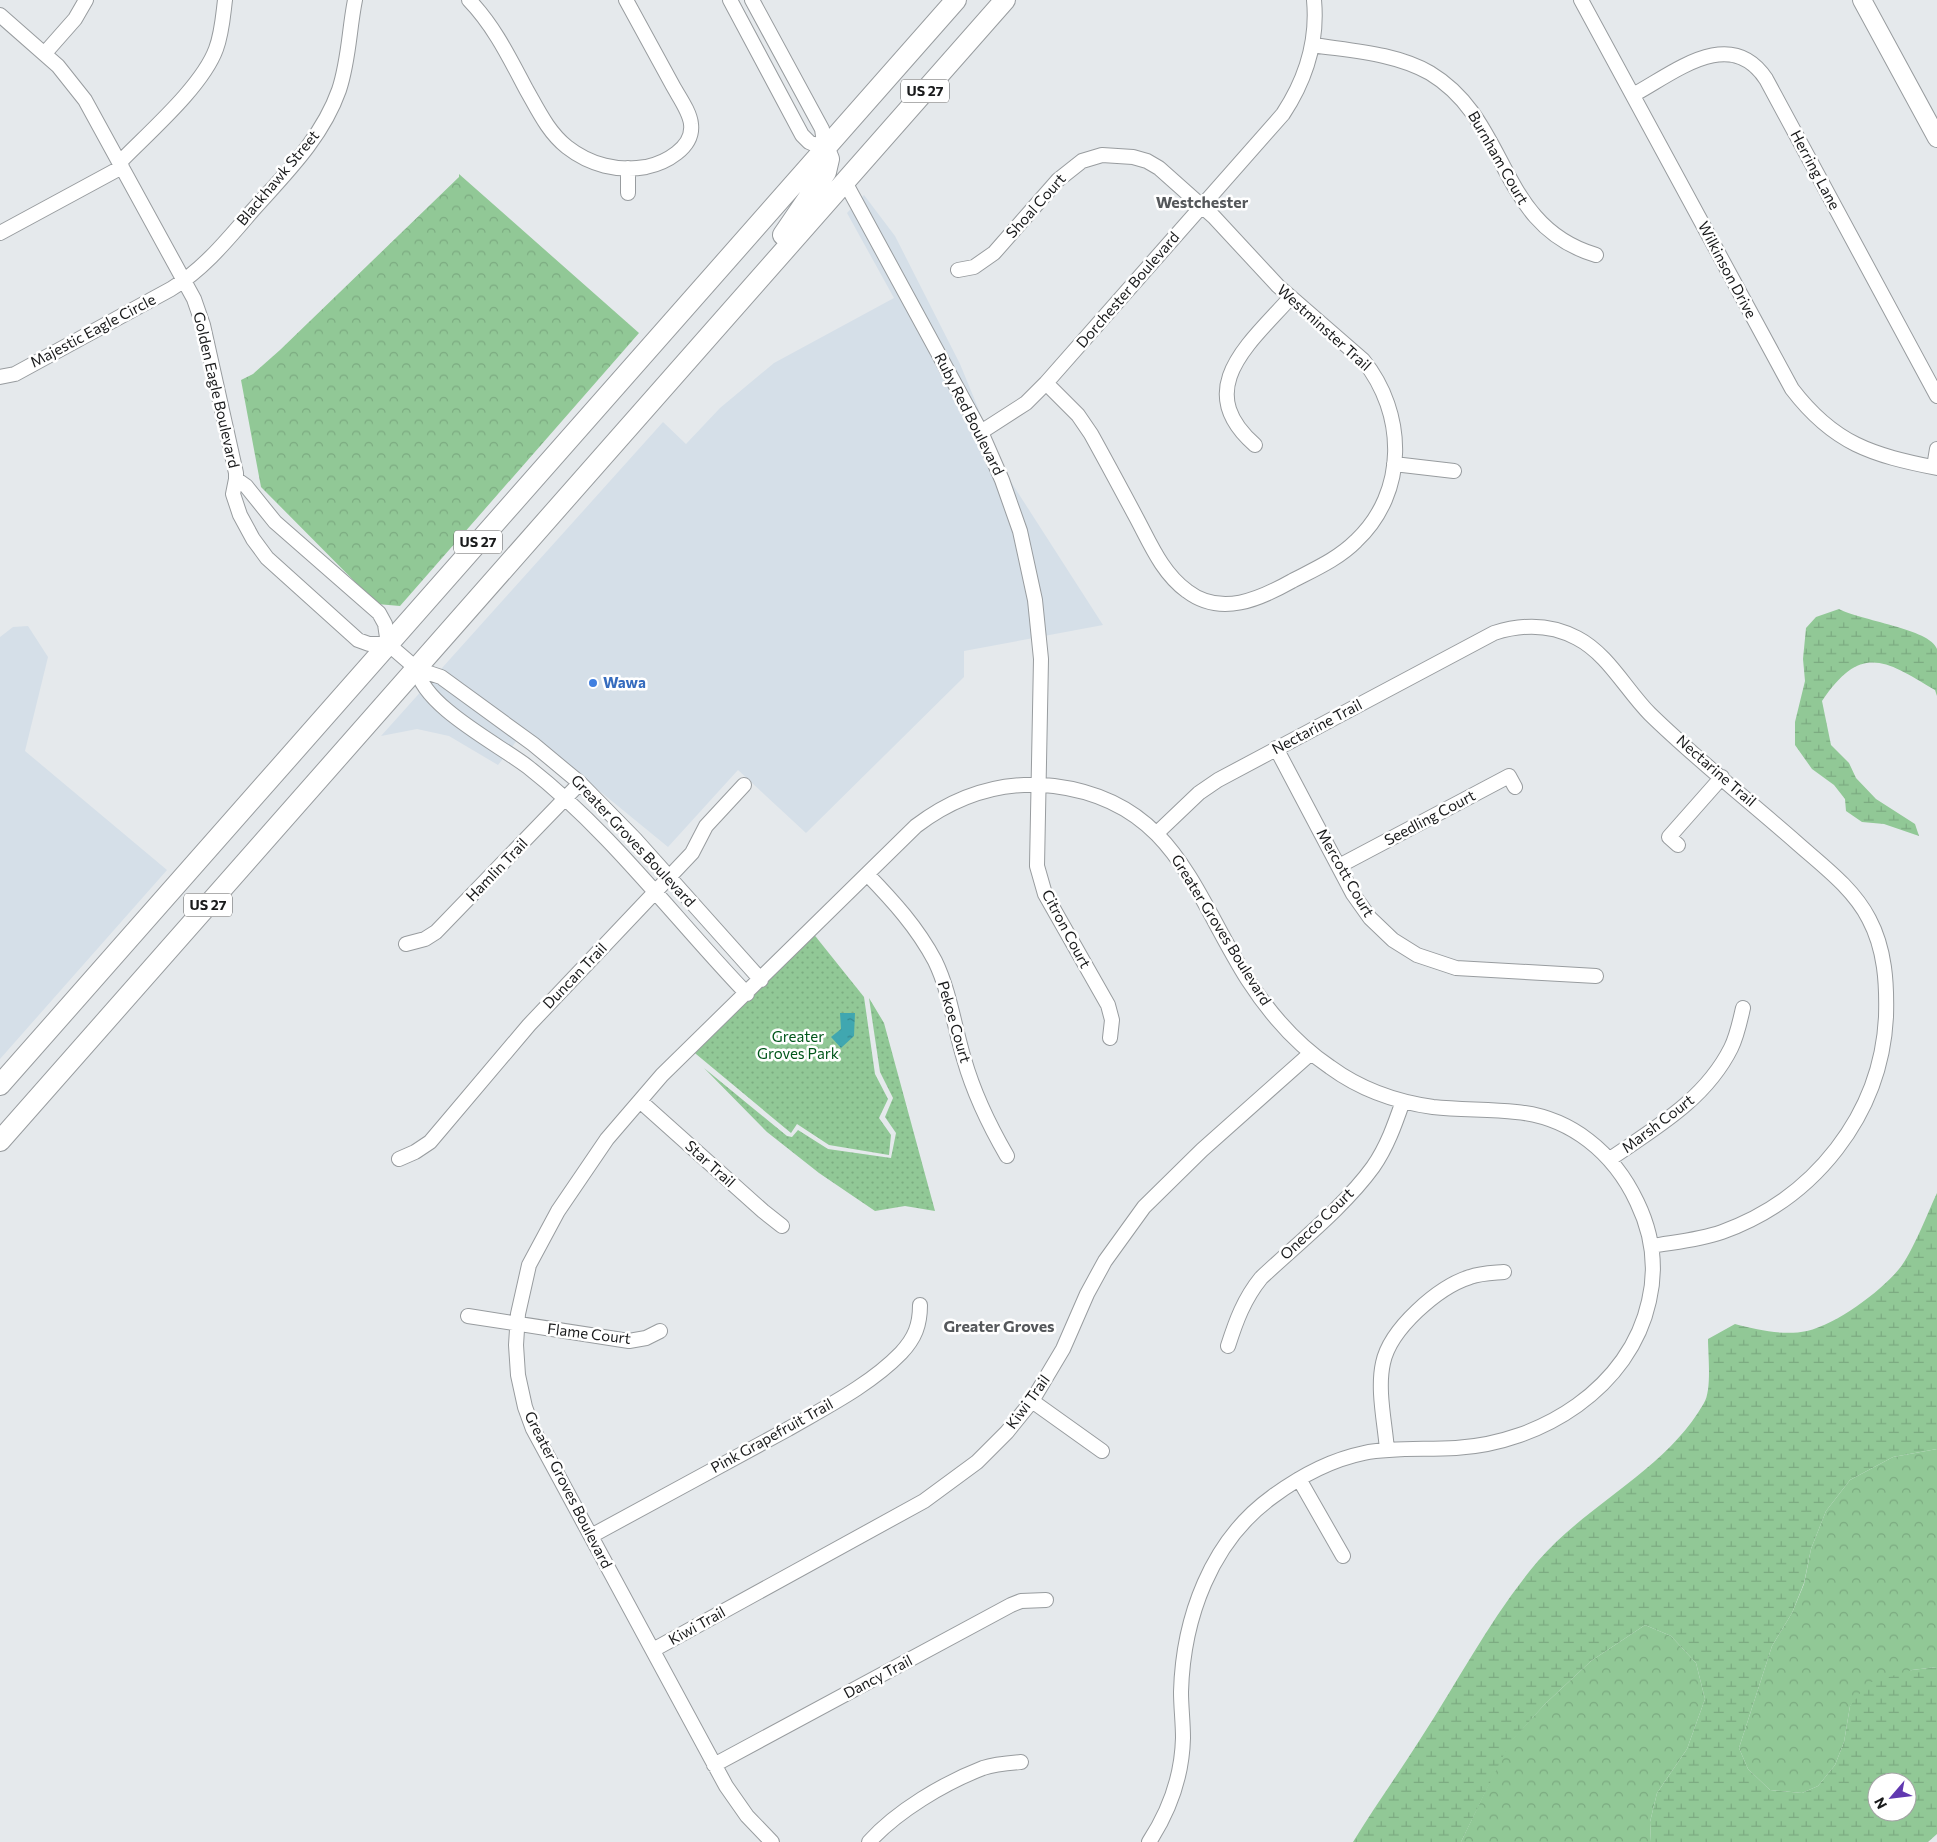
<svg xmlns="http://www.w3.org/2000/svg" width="1937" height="1842" viewBox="0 0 1937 1842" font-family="Commissioner,sans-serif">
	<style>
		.built { fill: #d5dfe8 }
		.forest { fill: url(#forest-crowns) }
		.wetland { fill: url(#wetland-marsh); fill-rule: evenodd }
		.park { fill: url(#park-dots) }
		.water { fill: url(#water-ripples) }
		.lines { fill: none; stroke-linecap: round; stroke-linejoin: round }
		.minor-casing { stroke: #989c9f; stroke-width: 16 }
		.major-casing { stroke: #989c9f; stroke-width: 20 }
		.highway-casing { stroke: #989c9f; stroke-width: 22 }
		.minor { stroke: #fff; stroke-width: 14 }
		.major { stroke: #fff; stroke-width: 18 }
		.highway { stroke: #fff; stroke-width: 20 }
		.shop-dot { fill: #3f7fe0; stroke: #fff; stroke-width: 2 }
		.labels { text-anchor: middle; stroke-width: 5; stroke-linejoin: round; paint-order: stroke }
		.shield { fill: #fff; stroke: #5e5f5f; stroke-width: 1 }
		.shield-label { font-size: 14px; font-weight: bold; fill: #191a1b }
		.street-label { font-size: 15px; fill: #191a1b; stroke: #fff }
		.shop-label { font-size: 15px; font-weight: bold; fill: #366cbe; stroke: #fff; text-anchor: start }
		.park-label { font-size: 15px; fill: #00561a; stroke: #fff }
		.neighbourhood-label { font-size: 16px; font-weight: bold; fill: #55585b; stroke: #fff }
	</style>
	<defs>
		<pattern id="forest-crowns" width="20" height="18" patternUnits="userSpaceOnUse" patternTransform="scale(1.25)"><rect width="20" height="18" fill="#91c896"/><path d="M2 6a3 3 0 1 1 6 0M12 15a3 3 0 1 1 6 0" fill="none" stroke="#7cab81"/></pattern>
		<pattern id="wetland-marsh" width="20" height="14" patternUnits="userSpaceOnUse" patternTransform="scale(1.25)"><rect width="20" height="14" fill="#91c896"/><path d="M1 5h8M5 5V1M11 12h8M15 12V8" fill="none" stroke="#7cab81"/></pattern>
		<pattern id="park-dots" width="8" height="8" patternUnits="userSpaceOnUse" patternTransform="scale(1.25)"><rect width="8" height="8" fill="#91c896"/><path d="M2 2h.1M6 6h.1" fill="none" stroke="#7cab81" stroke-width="1.8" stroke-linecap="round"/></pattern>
		<pattern id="water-ripples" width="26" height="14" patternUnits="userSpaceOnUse" patternTransform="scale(1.25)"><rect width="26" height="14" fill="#40a7b0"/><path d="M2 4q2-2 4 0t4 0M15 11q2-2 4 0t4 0" fill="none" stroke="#35878e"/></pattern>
	</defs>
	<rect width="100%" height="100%" fill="#e5e9ec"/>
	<path class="built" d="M864 195 895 236 960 364 1004 471 1103 625 964 651V677L806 833 738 770 668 847 525 730 498 765 449 736 417 729 381 736 663 422 686 444 720 408 774 363 894 298 847 213Z
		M28 626 48 657 25 751 167 870 0 1059V637L13 627Z"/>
	<path class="forest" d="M459 174 639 333 400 606 377 604 261 487 241 380 253 374 280 350 459 177Z
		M1937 1449V1667L1912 1670 1850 1706 1844 1742 1835 1765 1818 1786 1802 1793 1770 1790 1748 1769 1739 1748 1772 1646 1792 1613 1804 1584 1811 1549 1826 1511 1850 1480 1893 1457Z
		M1645 1625 1671 1636 1696 1663 1705 1699 1687 1749 1657 1793 1650 1822 1651 1842H1461L1508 1744 1545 1704 1591 1661Z"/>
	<path class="wetland" d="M1839 609C1858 620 1931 629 1937 649 1937 660 1937 683 1937 696L1935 690C1885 660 1861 643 1822 701L1831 745 1849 763 1856 778 1876 799 1915 824 1919 836 1884 824 1862 822 1846 811 1845 799 1834 785 1812 769 1795 745V722L1805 681 1803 659 1806 628 1816 617Z
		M1937 1193V1449L1893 1457 1850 1480 1826 1511 1811 1549 1804 1583 1792 1613 1772 1646 1739 1748 1748 1769 1770 1790 1802 1793 1818 1786 1835 1765 1844 1742 1850 1706 1868 1683 1912 1670 1937 1667V1834L1928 1842H1651L1650 1822 1657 1793 1687 1749 1705 1699 1696 1663 1671 1636 1645 1625 1591 1661 1545 1704 1509 1744 1461 1842H1353C1375 1806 1399 1773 1421 1738 1460 1678 1492 1615 1538 1561 1588 1503 1666 1470 1704 1403 1712 1390 1708 1354 1708 1339L1735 1324C1758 1330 1784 1336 1807 1331 1837 1324 1880 1292 1899 1269 1912 1254 1928 1212 1937 1193ZM1877 1782H1907V1812H1877Z"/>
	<path class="park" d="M812 932 864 997 875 1074 888 1099 879 1118 891 1135 889 1155 829 1145 797 1124 791 1133 690 1049Z
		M869 998 884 1023 935 1211 905 1206 875 1211 819 1173 767 1132 704 1068 787 1136 792 1137 798 1130 828 1149 891 1158 896 1133 885 1117 893 1098 880 1072Z"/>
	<path class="water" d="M840 1013H855L854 1036 841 1048 831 1037 841 1029Z"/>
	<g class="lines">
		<defs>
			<path id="minor" d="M469 0C494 26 509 57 526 89 538 110 548 132 567 147 590 165 618 172 646 167 665 163 694 148 691 124 690 112 679 97 673 86 658 58 642 29 626 0
				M730 0 802 135 809 142 825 149 822 129 752 0
				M1581 0 1792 389C1834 444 1872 455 1937 468
				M0 15 58 66 85 100 194 299 203 325 236 473V479L233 494 240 515 253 539 267 558 358 640 369 644H388
				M1313 45C1352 51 1395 53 1430 73 1510 121 1497 226 1596 255
				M45 53 75 19 86 0
				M1633 95C1674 73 1730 25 1766 79L1937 396
				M119 163C148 133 202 87 216 49 222 33 223 16 225 0
				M628 168V193
				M845 182 981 432 1002 480 1020 531 1035 600 1041 659 1037 866 1045 894 1108 1005 1112 1020 1110 1038
				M0 233 122 167
				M958 270 974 267 994 253 1058 180 1082 161 1102 155 1133 157 1147 161 1159 168 1214 217 1278 286 1363 360C1406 413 1408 492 1356 541 1338 559 1315 569 1292 581 1260 599 1221 617 1187 591 1162 573 1150 543 1136 517 1121 489 1106 461 1091 434L1078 415 1046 383
				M0 377 15 374 171 289C204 269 228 239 253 210 286 173 322 138 339 90 349 60 349 30 355 0
				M981 432 1026 403 1046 383 1283 114C1306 79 1318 42 1314 0
				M1255 445C1191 389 1250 343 1290 298
				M1394 464 1454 471
				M1934 467 1937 449
				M236 479 246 486 275 522 379 613 385 624 388 644
				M388 644 417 669 441 677 533 744 580 783 635 839 761 980
				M417 669C423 706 498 744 528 767 611 832 675 919 747 994
				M1276 748 1353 894 1370 918 1393 940 1417 955 1456 968 1596 976
				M1157 833 1199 793 1218 780 1494 633C1522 624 1551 624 1577 638 1608 654 1626 690 1650 714 1696 759 1748 800 1797 843 1823 866 1853 888 1869 919 1885 949 1887 983 1886 1017 1881 1115 1814 1199 1722 1232 1699 1240 1675 1242 1652 1246
				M1678 845 1669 837 1722 777
				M1339 866 1509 776 1515 787
				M867 874C893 901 917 927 935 961 950 992 954 1026 964 1059 974 1094 989 1125 1007 1156
				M406 944 425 939 436 932 580 783
				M640 1101 763 1211 782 1226
				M399 1159 415 1152 430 1142 529 1025 692 853 706 826 744 785
				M1610 1159C1655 1128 1705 1100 1731 1048 1737 1036 1740 1021 1743 1008
				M468 1316 629 1341 646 1338 660 1331
				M1228 1346C1236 1321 1244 1299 1261 1278 1297 1244 1344 1207 1373 1167 1387 1147 1395 1124 1403 1101
				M1032 1401 1102 1451
				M1387 1450C1385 1423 1377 1390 1383 1363 1390 1329 1438 1287 1470 1277 1481 1273 1493 1273 1504 1272
				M1299 1479 1343 1556
				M591 1536C656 1500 723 1465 788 1429 826 1407 870 1385 901 1353 915 1338 920 1325 920 1305
				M653 1650 924 1501 977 1462 1007 1432 1032 1401 1063 1349 1087 1294 1105 1261 1144 1207 1202 1150 1311 1053
				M714 1765 1011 1605 1021 1601 1046 1600
				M772 1842 747 1816 726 1786 533 1429 525 1407 518 1375 516 1345 518 1314 529 1265 558 1211 607 1139 662 1075 916 826C957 795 1002 780 1054 786 1174 801 1193 893 1248 980 1270 1014 1296 1044 1330 1067 1360 1089 1397 1102 1433 1107 1461 1110 1489 1109 1516 1112 1571 1117 1614 1153 1637 1202 1652 1233 1657 1267 1649 1301 1630 1388 1541 1443 1456 1448 1426 1450 1394 1447 1364 1453 1330 1460 1299 1477 1272 1497 1211 1541 1183 1618 1181 1692 1181 1707 1183 1722 1183 1738 1182 1777 1170 1810 1149 1842
				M869 1842C897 1811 944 1783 983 1768 995 1764 1009 1763 1021 1762"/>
			<path id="major" d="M1862 0 1937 138"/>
			<path id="highway" d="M783 235 826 172 829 159 825 149
				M0 1085 956 0
				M0 1141 1005 0"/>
		</defs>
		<use href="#minor" class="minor-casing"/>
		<use href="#major" class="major-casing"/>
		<use href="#highway" class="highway-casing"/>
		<use href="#minor" class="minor"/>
		<use href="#major" class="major"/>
		<use href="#highway" class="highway"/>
	</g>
	<circle class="shop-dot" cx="593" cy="683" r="5"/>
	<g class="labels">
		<g class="shield">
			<rect x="901" y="79.5" width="48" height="23" rx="4"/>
			<rect x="454" y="530.5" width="48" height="23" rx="4"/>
			<rect x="184" y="893.5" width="48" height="23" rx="4"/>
		</g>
		<g class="shield-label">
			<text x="925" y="96">US 27</text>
			<text x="478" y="547">US 27</text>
			<text x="208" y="910">US 27</text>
		</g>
		<g class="street-label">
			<text transform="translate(1498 158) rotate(60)" y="5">Burnham Court</text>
			<text transform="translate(1815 170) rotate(62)" y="5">Herring Lane</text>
			<text transform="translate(278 178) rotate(-50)" y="5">Blackhawk Street</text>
			<text transform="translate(1036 206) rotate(-48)" y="5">Shoal Court</text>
			<text transform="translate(1727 270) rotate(62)" y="5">Wilkinson Drive</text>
			<text transform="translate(1128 290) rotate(-49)" y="5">Dorchester Boulevard</text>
			<text transform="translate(1324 328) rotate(42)" y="5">Westminster Trail</text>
			<text transform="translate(93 331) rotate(-28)" y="5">Majestic Eagle Circle</text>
			<text transform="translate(216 390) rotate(77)" y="5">Golden Eagle Boulevard</text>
			<text transform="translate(969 414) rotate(63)" y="5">Ruby Red Boulevard</text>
			<text transform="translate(1317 727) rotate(-28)" y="5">Nectarine Trail</text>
			<text transform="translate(1716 771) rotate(41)" y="5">Nectarine Trail</text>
			<text transform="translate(1430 818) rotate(-28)" y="5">Seedling Court</text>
			<text transform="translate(633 841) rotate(47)" y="5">Greater Groves Boulevard</text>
			<text transform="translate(497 870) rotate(-46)" y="5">Hamlin Trail</text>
			<text transform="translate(1345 873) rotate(60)" y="5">Mercott Court</text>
			<text transform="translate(1066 929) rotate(62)" y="5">Citron Court</text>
			<text transform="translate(1221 930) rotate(58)" y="5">Greater Groves Boulevard</text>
			<text transform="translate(575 976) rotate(-46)" y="5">Duncan Trail</text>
			<text transform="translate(954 1022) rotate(74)" y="5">Pekoe Court</text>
			<text transform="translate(1658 1124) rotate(-37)" y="5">Marsh Court</text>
			<text transform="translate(710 1164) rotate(42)" y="5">Star Trail</text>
			<text transform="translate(1317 1224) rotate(-44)" y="5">Onecco Court</text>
			<text transform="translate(589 1334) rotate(7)" y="5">Flame Court</text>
			<text transform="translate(1028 1402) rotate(-54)" y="5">Kiwi Trail</text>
			<text transform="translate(772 1436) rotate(-29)" y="5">Pink Grapefruit Trail</text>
			<text transform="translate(568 1490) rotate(63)" y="5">Greater Groves Boulevard</text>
			<text transform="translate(697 1626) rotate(-29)" y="5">Kiwi Trail</text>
			<text transform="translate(878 1677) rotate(-28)" y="5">Dancy Trail</text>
		</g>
		<g class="shop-label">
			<text x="603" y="688">Wawa</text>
		</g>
		<g class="park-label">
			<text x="798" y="1042">Greater<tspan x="798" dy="17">Groves Park</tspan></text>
		</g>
		<g class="neighbourhood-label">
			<text x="1202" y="208">Westchester</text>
			<text x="999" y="1332">Greater Groves</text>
		</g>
	</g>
	<g transform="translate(1892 1797) rotate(242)"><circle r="24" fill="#ffffff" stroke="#a3a3a4"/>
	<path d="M0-4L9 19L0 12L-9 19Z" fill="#6038b0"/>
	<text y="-8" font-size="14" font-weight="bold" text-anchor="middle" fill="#191a1b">N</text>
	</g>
</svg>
